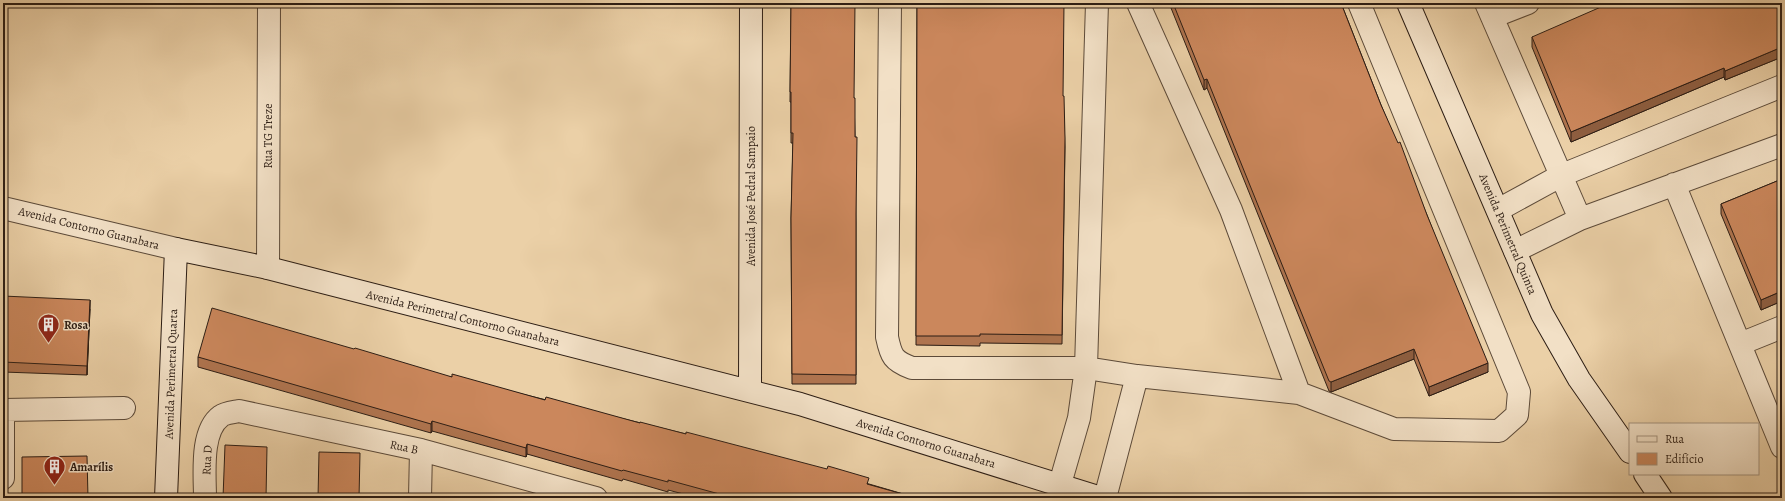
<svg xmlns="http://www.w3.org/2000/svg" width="1785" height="501" viewBox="0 0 1785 501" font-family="Alegreya,serif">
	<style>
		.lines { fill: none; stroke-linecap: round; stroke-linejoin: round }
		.street-casing { stroke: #5c4a39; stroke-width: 24 }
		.secondary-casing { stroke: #2c1d14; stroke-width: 24 }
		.street { stroke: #f2e0c6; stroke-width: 22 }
		.secondary { stroke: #f2e0c6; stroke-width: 22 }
		.wall { fill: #af744f; stroke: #2c1d14 }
		.shaded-wall { fill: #8e5e40; stroke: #2c1d14 }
		.building { fill: #cb875c; stroke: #2c1d14 }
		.labels { text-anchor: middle; stroke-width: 3; stroke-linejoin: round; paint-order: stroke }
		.street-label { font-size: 12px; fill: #2c1d14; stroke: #f2e0c6 }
		.poi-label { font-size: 12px; font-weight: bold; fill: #2c1d14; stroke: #f2e0c6; text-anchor: start }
	</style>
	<rect width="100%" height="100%" fill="#ebd0a7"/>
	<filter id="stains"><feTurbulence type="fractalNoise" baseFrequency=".005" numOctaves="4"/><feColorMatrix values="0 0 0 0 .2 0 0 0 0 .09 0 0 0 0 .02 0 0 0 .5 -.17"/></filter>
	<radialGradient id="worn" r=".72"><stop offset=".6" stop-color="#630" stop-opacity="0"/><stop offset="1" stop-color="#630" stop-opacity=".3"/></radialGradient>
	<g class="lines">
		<defs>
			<path id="street" d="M890 3 887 337C891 356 893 361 912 368H1086L1137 376 1299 393 1394 429 1499 431 1517 415 1519 392 1359 3
				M1138 3 1231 210 1299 393
				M1486 3 1580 219
				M1492 17 1528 3
				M1674 184 1782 447
				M3 208 176 249
				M1498 210 1562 175 1782 86
				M1515 251 1580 219 1782 145
				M268 268 269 3
				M1740 344 1782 327
				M3 410 124 408
				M3 478V410
				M1060 484 1079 418 1086 368 1097 3
				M205 498C205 475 200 431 221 416 225 413 234 412 239 411L421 450 596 498
				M420 498 421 450
				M1105 498 1137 376"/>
			<path id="secondary" d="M1408 3 1542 314 1579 379 1630 452
				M750 390 751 3
				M1645 474 1661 498
				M166 498 176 249 268 268 800 404 1101 498"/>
		</defs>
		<use href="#street" class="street-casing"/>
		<use href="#secondary" class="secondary-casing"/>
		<use href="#street" class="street"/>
		<use href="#secondary" class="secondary"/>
	</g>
	<path class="wall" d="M791 3 854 98 855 137 856 223V384H792L791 218 793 143H791V102H790Z
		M917 3 1063 96 1065 147 1062 344 980 343V346L916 345Z
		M1169 3H1341L1381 105 1427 215 1488 372 1429 396 1414 359 1331 392 1329 391 1207 88 1204 90Z
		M1782 3V57L1725 80 1724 77 1571 142 1532 47V37Z
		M1782 179V301L1761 310 1721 214V204Z
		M3 296 90 309 87 375 3 372Z
		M198 357 452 377 686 434 869 484 917 498H699L668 490V492L623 479 622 481 527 454 526 457 432 431 431 433 198 367Z"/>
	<path class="shaded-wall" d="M1782 47V57L1725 80V71Z
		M1724 68V77L1571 142V132Z
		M1207 79V88L1204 90V80Z
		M1782 291V301L1761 310V300Z
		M90 300V309L87 375V366Z
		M1414 349V359L1331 392V382Z
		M1488 363V372L1429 396V387Z
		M432 421V431L431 433V424Z
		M527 444V454L526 457V448Z"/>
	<path class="building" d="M791 3H855L854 98H855V137H857L856 214V375L792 374 791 218 793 133H791V92H790Z
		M917 3H1064L1063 96H1064L1065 138 1062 335 980 334V336H916Z
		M1173 3H1341L1381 105 1398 143 1400 142 1427 215 1488 363 1429 387 1414 349 1331 382 1329 381 1207 79 1204 80Z
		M1610 3H1782V47L1725 71 1724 68 1571 132 1532 37Z
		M1782 179V291L1761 300 1721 204Z
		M3 296 90 300 87 366 3 362Z
		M212 308 354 349 355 348 452 377V374L545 400 546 397 640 423V422L686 434V432L827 469 828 466 869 478 867 484 917 498H734L668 480V482L623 470 622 471 527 444 526 448 432 421 431 424 198 357Z
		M225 445 267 447 266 498H223Z
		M319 452 360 453 359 498H318Z
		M87 456 88 498H22V457Z"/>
	<defs>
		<symbol id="building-pin" viewBox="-11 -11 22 30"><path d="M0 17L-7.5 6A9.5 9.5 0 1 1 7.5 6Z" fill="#8f2418" stroke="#f2e0c6"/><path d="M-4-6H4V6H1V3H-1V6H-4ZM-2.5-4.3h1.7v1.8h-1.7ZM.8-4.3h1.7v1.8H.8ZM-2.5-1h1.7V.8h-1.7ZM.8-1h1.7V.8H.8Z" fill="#fff"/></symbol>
	</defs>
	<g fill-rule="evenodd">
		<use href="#building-pin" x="36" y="312" width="25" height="34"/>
		<use href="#building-pin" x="42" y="454" width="25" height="34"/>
	</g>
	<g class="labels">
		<g class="street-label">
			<text transform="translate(268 136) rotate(-90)" y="4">Rua TG Treze</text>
			<text transform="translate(751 196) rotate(-90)" y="4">Avenida José Pedral Sampaio</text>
			<text transform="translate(89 228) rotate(14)" y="4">Avenida Contorno Guanabara</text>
			<text transform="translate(1508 234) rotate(67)" y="4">Avenida Perimetral Quinta</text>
			<text transform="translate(463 318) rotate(14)" y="4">Avenida Perimetral Contorno Guanabara</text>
			<text transform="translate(171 374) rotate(-88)" y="4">Avenida Perimetral Quarta</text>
			<text transform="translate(926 443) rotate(17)" y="4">Avenida Contorno Guanabara</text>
			<text transform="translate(404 447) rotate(12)" y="4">Rua B</text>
			<text transform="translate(207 460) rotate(-87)" y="4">Rua D</text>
		</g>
		<g class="poi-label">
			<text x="64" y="329">Rosa</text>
			<text x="70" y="471">Amarílis</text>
		</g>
	</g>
	<rect width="1785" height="501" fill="none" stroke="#ebd0a7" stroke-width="16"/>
	<rect x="4" y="4" width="1777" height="493" fill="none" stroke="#2c1d14" stroke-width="2"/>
	<rect x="8" y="8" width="1769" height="485" fill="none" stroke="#2c1d14"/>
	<rect x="1629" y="423" width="130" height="52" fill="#f2e0c6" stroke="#a3927f"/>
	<rect x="1637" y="436" width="20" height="6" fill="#f2e0c6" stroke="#a3927f"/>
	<text x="1665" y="443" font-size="12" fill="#2c1d14">Rua</text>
	<rect x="1637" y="453" width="20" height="12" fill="#cb875c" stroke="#a3927f"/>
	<text x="1665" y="463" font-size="12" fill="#2c1d14">Edifício</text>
	<rect width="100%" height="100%" filter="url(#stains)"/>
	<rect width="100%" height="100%" fill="url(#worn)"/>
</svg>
